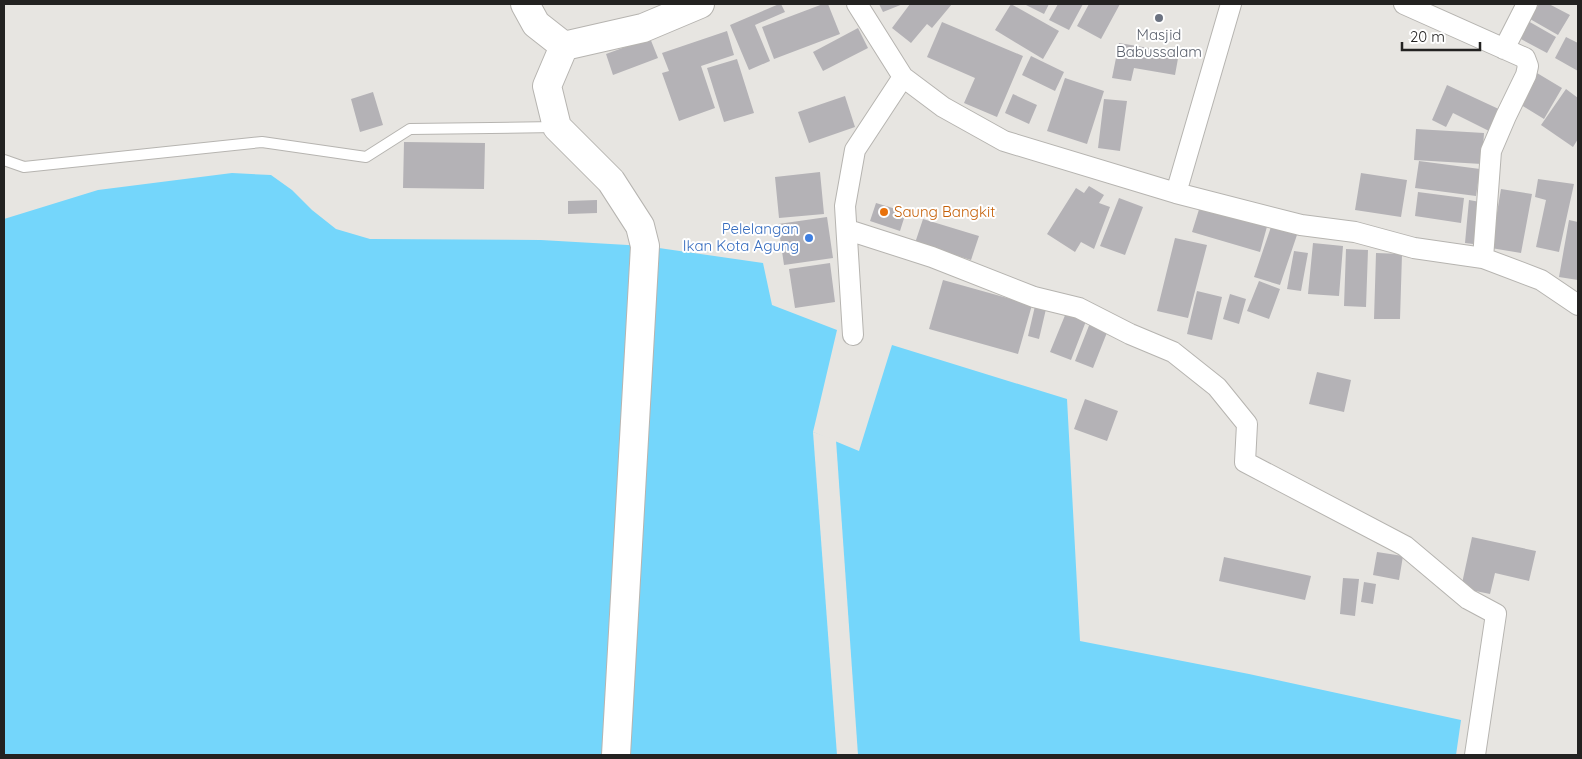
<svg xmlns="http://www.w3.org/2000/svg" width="1582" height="759" viewBox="0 0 1582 759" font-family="Quicksand,sans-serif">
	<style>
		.water { fill: #74d6fb }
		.pier { fill: #e7e5e1 }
		.building { fill: #b4b2b6 }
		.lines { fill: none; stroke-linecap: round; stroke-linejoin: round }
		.lane-casing { stroke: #b6b4b0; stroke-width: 12 }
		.street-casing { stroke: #b6b4b0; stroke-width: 22 }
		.secondary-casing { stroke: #b6b4b0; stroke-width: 30 }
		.lane { stroke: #fff; stroke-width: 10 }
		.street { stroke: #fff; stroke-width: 20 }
		.secondary { stroke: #fff; stroke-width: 28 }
		.worship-dot { fill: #6b7280; stroke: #fff; stroke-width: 2 }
		.food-dot { fill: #e8710a; stroke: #fff; stroke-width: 2 }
		.shop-dot { fill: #3f7fe0; stroke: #fff; stroke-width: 2 }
		.labels { text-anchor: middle; stroke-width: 4; stroke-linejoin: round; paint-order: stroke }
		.worship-label { font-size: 15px; fill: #5b616d; stroke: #fff }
		.food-label { font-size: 15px; fill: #c56008; stroke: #fff; text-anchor: start }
		.shop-label { font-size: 15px; fill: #366cbe; stroke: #fff; text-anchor: end }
	</style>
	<rect width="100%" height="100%" fill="#e7e5e1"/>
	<path class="water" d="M232 173 271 175 292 190 312 210 336 229 370 239 541 240 645 246 763 263 772 305 837 330 813 432 859 451 892 345 1067 399 1080 641 1249 674 1461 720 1456 755H4V219L98 190Z"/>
	<path class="pier" d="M813 432 836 440 858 755H837Z"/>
	<path class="building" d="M779 4H781L785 12 755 25 770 61 749 70 730 25Z
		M823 4H828L840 34 774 59 762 27Z
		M879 4H903L883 12Z
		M910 4H952L932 28 927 24 911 43 892 28Z
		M1011 4 1059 31 1043 59 995 30Z
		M1024 4H1049L1044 14Z
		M1058 4H1083L1069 30 1049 20Z
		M1089 4H1120L1101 39 1077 26Z
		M1539 4H1549L1570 15 1558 35 1530 19Z
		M1528 21 1556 37 1547 53 1519 38Z
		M942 22 1023 56 997 117 964 103 975 78 927 57Z
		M858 28 868 48 823 71 813 52Z
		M727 31 734 55 701 66 715 108 679 121 662 73 669 71 662 53Z
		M1566 37 1578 43V71L1555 58Z
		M650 38 658 58 613 75 606 54Z
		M1119 43 1179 53 1175 75 1134 68 1131 81 1112 78Z
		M1031 56 1064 72 1055 91 1022 75Z
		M737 59 754 113 724 122 707 68Z
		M1537 73 1562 88 1544 119 1518 103Z
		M1065 78 1104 91 1087 144 1047 131Z
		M1447 85 1503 111 1493 133 1453 113 1446 127 1432 120Z
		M1566 89 1578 98V139L1573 147 1541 125Z
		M373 92 383 125 360 132 351 99Z
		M1013 94 1037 105 1029 124 1005 113Z
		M845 96 855 127 809 143 798 112Z
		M1104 99 1127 101 1120 151 1098 148Z
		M1416 129 1484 133 1482 164 1414 160Z
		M404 142 485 143 484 189 403 188Z
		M1419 161 1480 169 1476 196 1415 188Z
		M820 172 824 214 779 218 775 177Z
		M1361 173 1407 180 1401 217 1355 210Z
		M1538 179 1574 184 1559 252 1536 247 1546 200 1535 197Z
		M1089 186 1104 195 1099 203 1110 207 1094 249 1081 242 1075 252 1047 234 1076 188 1084 193Z
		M1501 189 1532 194 1521 253 1491 248Z
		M1418 192 1464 198 1461 223 1415 216Z
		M1119 198 1143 207 1125 255 1100 246Z
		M597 200V213L568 214V201Z
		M1469 200 1486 203 1481 245 1465 243Z
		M876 203 906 212 900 231 870 221Z
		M1201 203 1268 223 1260 252 1192 232Z
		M827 217 833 258 784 265 778 224Z
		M923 219 979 236 971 260 915 243Z
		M1569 220 1578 222V280L1559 277Z
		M1272 224 1298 232 1280 285 1254 277Z
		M1175 238 1207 245 1188 318 1157 311Z
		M1313 243 1343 246 1339 296 1308 294Z
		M1346 249 1368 250 1366 307 1344 306Z
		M1294 251 1308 253 1301 291 1287 289Z
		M1376 253 1402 254 1400 319H1374Z
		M830 263 835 302 795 308 789 269Z
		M943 280 1032 305 1018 354 929 329Z
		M1259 281 1280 289 1269 319 1247 311Z
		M1197 291 1222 297 1212 340 1187 334Z
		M1230 294 1246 299 1239 324 1223 319Z
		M1035 306 1046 309 1039 339 1028 336Z
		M1068 308 1088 316 1071 360 1050 352Z
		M1090 323 1108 330 1093 368 1075 361Z
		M1317 372 1351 380 1344 412 1309 404Z
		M1085 399 1118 411 1107 441 1074 429Z
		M1472 537 1536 551 1529 581 1495 573 1490 594 1461 588Z
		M1377 552 1403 556 1399 580 1373 575Z
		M1224 557 1311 576 1305 600 1219 581Z
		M1343 578 1359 579 1355 616 1340 614Z
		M1364 582 1376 584 1373 604 1361 602Z"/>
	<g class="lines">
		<defs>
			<path id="lane" d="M4 160 24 167 262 142 366 157 410 129 556 127"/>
			<path id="street" d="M857 4 903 77 943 107 1004 141 1176 193 1231 4
				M1404 4 1525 58 1528 66 1526 75 1506 116 1491 151 1483 258
				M1504 49 1527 4
				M1176 193 1301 225 1355 232 1414 248 1483 258 1541 280 1578 305
				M848 230 932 257 1034 297 1079 308 1130 334 1173 352 1217 387 1247 424 1245 462 1405 546 1468 599 1496 614 1475 755
				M853 335 845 206 855 150 903 77"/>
			<path id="secondary" d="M525 4 536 24 564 46 643 28 700 4
				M564 46 547 86 557 127 611 181 640 226 645 246 616 755"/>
		</defs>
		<use href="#lane" class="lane-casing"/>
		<use href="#street" class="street-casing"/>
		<use href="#secondary" class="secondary-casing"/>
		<use href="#lane" class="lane"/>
		<use href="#street" class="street"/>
		<use href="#secondary" class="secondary"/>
	</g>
	<circle class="worship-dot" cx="1159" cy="18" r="5"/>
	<circle class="food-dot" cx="884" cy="212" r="5"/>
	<circle class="shop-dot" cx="809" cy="238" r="5"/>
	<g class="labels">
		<g class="worship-label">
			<text x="1159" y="40">Masjid<tspan x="1159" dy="17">Babussalam</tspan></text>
		</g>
		<g class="food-label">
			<text x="894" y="217">Saung Bangkit</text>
		</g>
		<g class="shop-label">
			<text x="799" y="234">Pelelangan<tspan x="799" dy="17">Ikan Kota Agung</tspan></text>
		</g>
	</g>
	<rect width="1582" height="759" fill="none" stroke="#232221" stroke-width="10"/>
	<path d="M1402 42v8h78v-8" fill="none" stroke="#232221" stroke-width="2.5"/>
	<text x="1410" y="42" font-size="15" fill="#232221" stroke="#ffffff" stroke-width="4" paint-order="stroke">20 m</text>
</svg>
